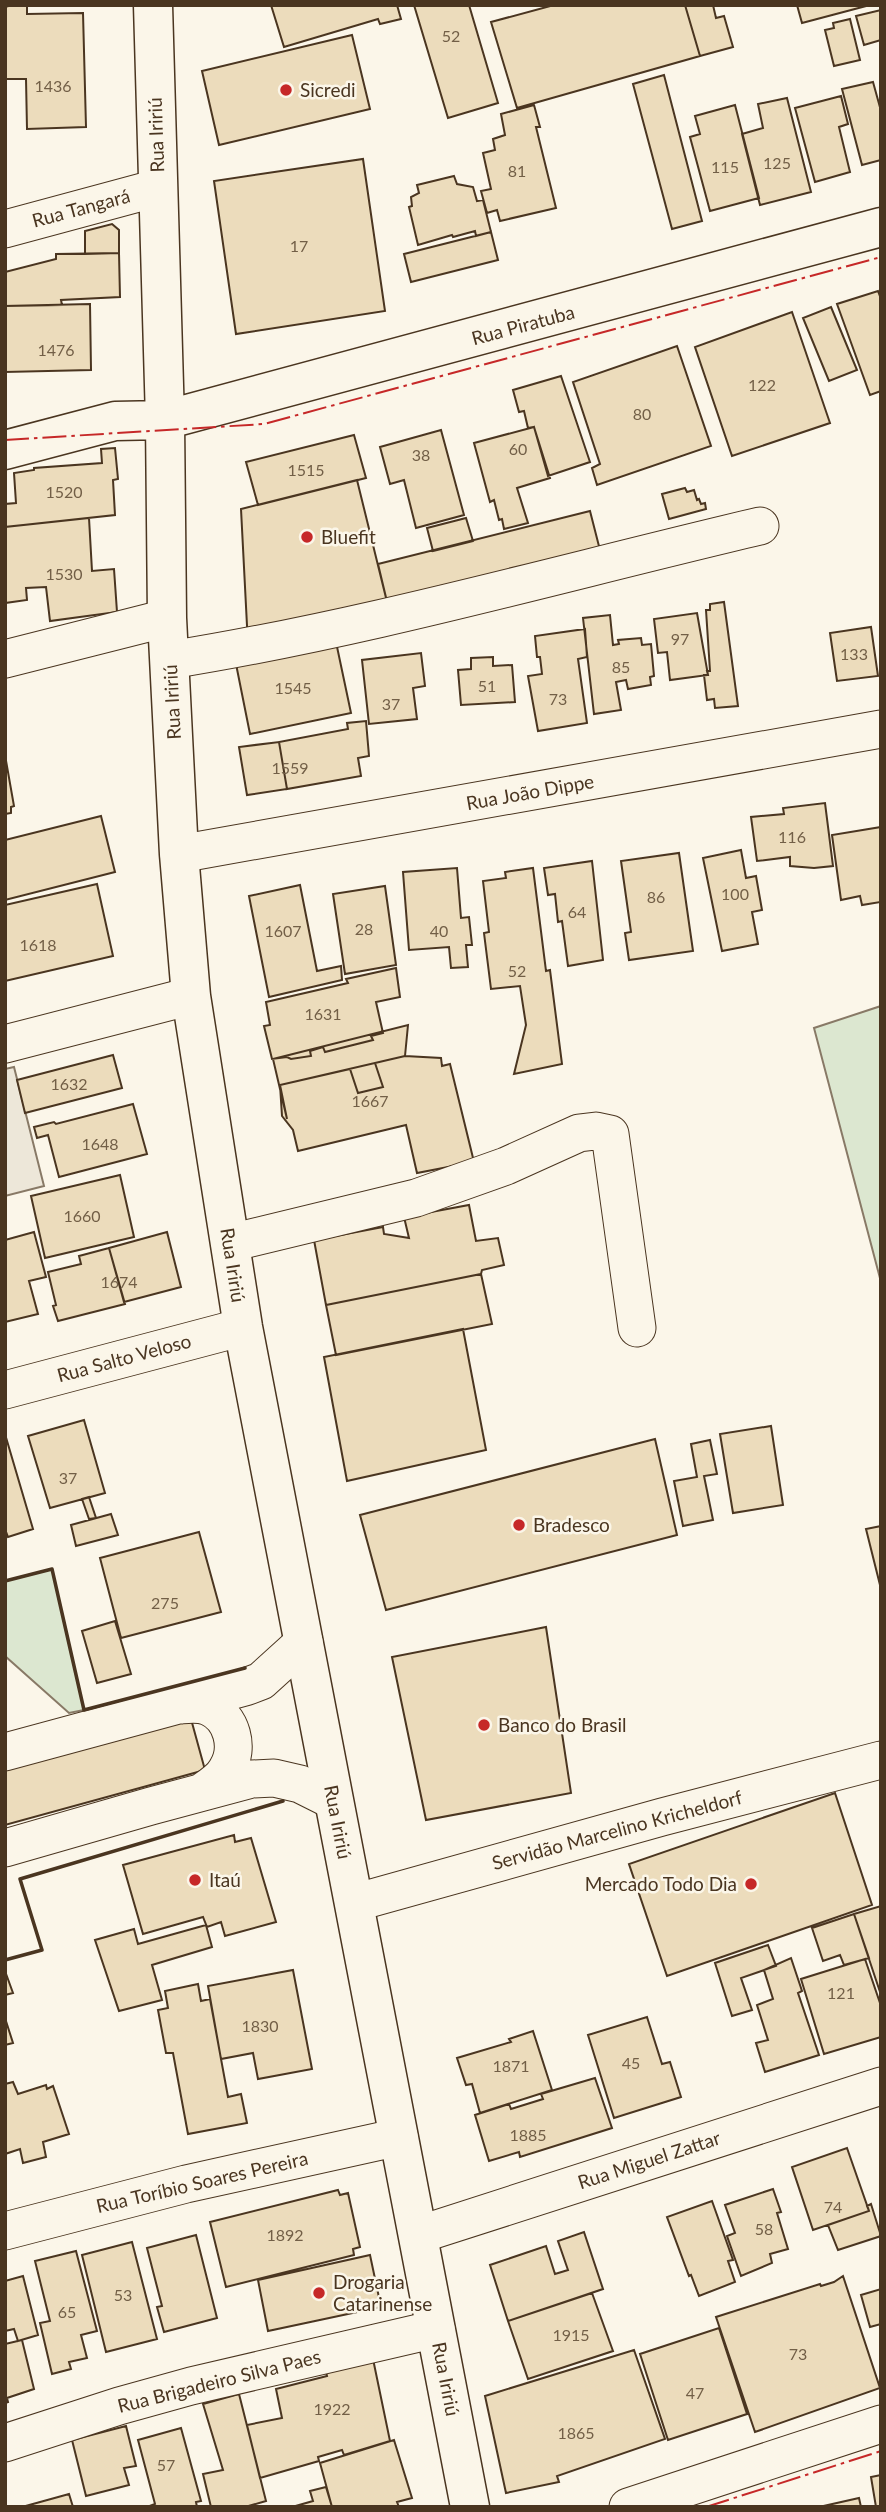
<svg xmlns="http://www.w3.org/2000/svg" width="886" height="2512" viewBox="0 0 886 2512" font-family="Lato,sans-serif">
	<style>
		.green { fill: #dce7d0; stroke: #887966; stroke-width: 2 }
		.parking { fill: #ede7d9; stroke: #887966; stroke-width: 2 }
		.building { fill: #ecdcbc; stroke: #4a3520; stroke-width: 2 }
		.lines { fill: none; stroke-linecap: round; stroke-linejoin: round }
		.minor-casing { stroke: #4a3520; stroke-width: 39 }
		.major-casing { stroke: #4a3520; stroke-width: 41 }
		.minor { stroke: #fbf6e9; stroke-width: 37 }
		.major { stroke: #fbf6e9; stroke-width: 38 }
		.wall { stroke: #4a3520; stroke-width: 3.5 }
		.power { stroke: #c62828; stroke-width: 2; stroke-dasharray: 24 5 3.5 5; stroke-linecap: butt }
		.poi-dot { fill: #c62828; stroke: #fbf6e9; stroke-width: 2.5 }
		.labels { text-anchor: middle; stroke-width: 5; stroke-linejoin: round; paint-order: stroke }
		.number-label { font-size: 16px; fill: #725f47 }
		.poi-label { font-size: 19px; fill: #4a3520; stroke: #fbf6e9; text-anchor: start }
		.street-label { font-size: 19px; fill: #4a3520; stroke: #fbf6e9 }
	</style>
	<rect width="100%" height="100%" fill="#fbf6e9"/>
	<path class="green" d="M881 1006V1282L814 1028Z
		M52 1569 84 1710 69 1713 5 1656V1581Z"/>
	<path class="parking" d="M14 1067 44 1186 5 1196V1069Z"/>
	<path class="building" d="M12 5H27V14L83 13 86 127 27 129 26 79H5V7Z
		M271 5H397L401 19 380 24 378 19 284 47Z
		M414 5H469L498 103 448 118Z
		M554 5H685L700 56 517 108 491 22Z
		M685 5H713L716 18 724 16 733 47 700 56Z
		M797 5H870L802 23Z
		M881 10V40L864 45 856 16Z
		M850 19 860 60 834 66 825 30 834 28 833 23Z
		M352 35 370 109 219 145 202 71Z
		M664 75 702 221 672 229 633 84Z
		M873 82 881 111V160L862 165 842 89Z
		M841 96 848 124 839 127 850 172 815 182 795 108Z
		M787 98 811 192 760 205 742 134 763 128 758 104Z
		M534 105 540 127H536L556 208 500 221 497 210 487 213 481 191 491 189 483 153 495 150 493 139 505 135 501 114Z
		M735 105 759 198 710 211 690 137 700 134 695 116Z
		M363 159 385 311 236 334 214 181Z
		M454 176 457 184 473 187 477 201 483 200 491 232 476 236 475 231 453 237 452 235 418 245 409 207 412 206 411 197 419 193 417 185Z
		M112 224 119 230V253L85 254V231Z
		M491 232 498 260 411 282 404 254Z
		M119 253 120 297 61 300 62 305 5 306V272L56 259V254Z
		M878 291 881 299V391L870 395 837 304Z
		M90 304 91 370 5 372V306Z
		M831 307 857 370 829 381 803 318Z
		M792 312 830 423 732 456 695 347Z
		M677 346 711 446 597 485 592 468 600 464 573 382Z
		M561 376 590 462 548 476 534 427 528 428 524 411 519 412 513 390Z
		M534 427 550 478 517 488 528 523 504 529 502 519 499 520 494 500 490 502 474 443Z
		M441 430 464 515 416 528 404 480 390 484 380 447Z
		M354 435 366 478 258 505 246 462Z
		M115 448 118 479 113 480 115 515 5 527V504L16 503 14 473 34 470V468L102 463 101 449Z
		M357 480 389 610 248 645 241 509Z
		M685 488 687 492 694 490 697 500 699 499 701 504 705 503 706 509 669 519 662 494Z
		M590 511 602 558 389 610 378 564Z
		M89 518 92 571 114 569 117 612 50 621 46 587 26 588 27 600 5 603V527Z
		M466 518 473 541 433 551 427 528Z
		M724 602 738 706 715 708 714 699 707 700 704 675H708L707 671H710L706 610H710V604Z
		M697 613 708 675 670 680 667 652 658 653 654 619Z
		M610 615 613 645 619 644 618 640 641 638 642 645 651 644 654 676 650 677 651 685 628 689 626 680 616 682 621 710 594 714 583 618Z
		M871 627 878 676 837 681 830 633Z
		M585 629 587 657 578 659 587 723 538 731 528 676 542 674 540 657H537L535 636Z
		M336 642 351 713 250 734 236 664Z
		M421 653 425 686 413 688 417 719 369 724 362 660Z
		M493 657V666L512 665 515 702 461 705 458 670 471 669V658Z
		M366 721 369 756 358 758 361 776 287 789 279 742 348 729 347 723Z
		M279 742 287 789 247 795 239 747Z
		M5 755 14 806 11 807V813L5 814Z
		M825 803 833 866 814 868 790 866V857L757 861 751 817 784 814 783 808Z
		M101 816 115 872 5 900V840Z
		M881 827V904L880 902 862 905 860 896 841 900 832 835Z
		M741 850 746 878 756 876 762 910 752 912 758 944 722 951 703 858Z
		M679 853 693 951 629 960 625 933 631 932 621 861Z
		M592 861 603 960 568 966 562 921 558 922 555 894 548 895 544 868Z
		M457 868 461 918 469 917 472 945H466L468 967 451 968 449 947 409 950 403 872Z
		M533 868 546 971 550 970 562 1064 514 1074 526 1025 520 986 491 989 484 933 489 932 483 881 506 878 505 872Z
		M97 884 113 956 5 981V905Z
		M300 885 317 971 341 966 342 980 269 997 249 896Z
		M385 886 396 965 345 974 333 894Z
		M396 968 400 997 376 1002 383 1033 371 1036 373 1040 325 1052 323 1047 310 1051 311 1056 291 1059 287 1057 272 1059 264 1026 270 1025 266 1002 348 983 346 979Z
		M408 1025 405 1056 375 1063 383 1087 358 1093 350 1069 280 1085 287 1119 273 1059Z
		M113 1055 122 1088 25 1113 17 1080Z
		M405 1056 441 1058 442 1066 450 1064 474 1162 417 1173 406 1125 298 1151 293 1130 282 1116 280 1085Z
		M133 1104 147 1154 59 1177 48 1135 37 1138 34 1127 54 1122 56 1124Z
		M120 1175 134 1237 45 1258 31 1196Z
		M469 1205 476 1241 498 1238 504 1265 482 1270 481 1274 326 1305 314 1240 383 1227 384 1234 409 1238 404 1217Z
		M34 1232 46 1277 29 1281 38 1314 5 1322V1240Z
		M167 1232 181 1287 124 1302 109 1248Z
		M109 1248 125 1304 58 1321 53 1306 56 1305 48 1272 81 1264 79 1256Z
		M481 1274 492 1324 336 1355 326 1305Z
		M463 1329 486 1450 347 1481 324 1357Z
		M84 1420 105 1493 50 1508 28 1436Z
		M771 1426 783 1505 733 1513 720 1434Z
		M5 1434 33 1529 8 1537 5 1529Z
		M655 1439 677 1535 386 1610 360 1515Z
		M710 1440 717 1474 704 1476 713 1520 683 1526 674 1481 697 1477 691 1444Z
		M89 1497 96 1518 89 1519 82 1499Z
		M111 1514 118 1535 76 1546 71 1525Z
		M881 1526V1589L866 1529Z
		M199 1532 221 1612 121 1638 100 1558Z
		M115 1621 131 1674 97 1683 82 1631Z
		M546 1627 571 1793 426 1820 392 1657Z
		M191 1719 205 1770 5 1825V1769Z
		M835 1793 872 1905 667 1976 629 1864Z
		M234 1835 235 1842 251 1838 276 1922 225 1936 221 1922 207 1927 203 1917 143 1934 123 1865Z
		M881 1906V1995L854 1914Z
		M854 1914 869 1958 844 1965 840 1955 823 1961 812 1928Z
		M206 1925 212 1947 152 1965 162 2000 119 2011 95 1940 134 1929 138 1944Z
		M768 1945 776 1966 741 1978 752 2010 732 2016 715 1963Z
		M791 1958 802 1991 798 1993 819 2055 765 2072 756 2043 768 2040 757 2005 773 1999 764 1970Z
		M865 1959 881 2006V2037L824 2054 801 1979Z
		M293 1970 312 2069 258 2079 253 2053 221 2059 208 1986Z
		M5 1971 13 1993 5 1995Z
		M198 1984 201 2001 210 1999 228 2097 241 2094 247 2123 188 2134 173 2053H166L158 2010 168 2008 165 1991Z
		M647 2017 662 2064 670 2062 681 2097 614 2118 588 2035Z
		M5 2018 13 2043 5 2045Z
		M533 2031 552 2090 480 2113 472 2084 466 2085 457 2058 511 2042 509 2039Z
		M595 2078 612 2128 520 2157 519 2152 489 2161 475 2115 509 2104 511 2109 543 2099 541 2094Z
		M13 2082 18 2094 46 2085 47 2089 53 2086 69 2134 43 2142 46 2157 23 2163 20 2149 5 2154V2084Z
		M847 2148 869 2211 813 2230 792 2167Z
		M773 2189 781 2212 777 2213 788 2249 770 2254 772 2263 741 2276 727 2236 735 2233 725 2205Z
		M338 2190 340 2195 348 2193 360 2247 353 2249 354 2255 226 2287 210 2222Z
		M712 2201 733 2260 728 2261 735 2282 699 2296 691 2275 689 2276 667 2217Z
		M871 2204 881 2236 838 2250 828 2225 869 2211 867 2206Z
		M584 2232 603 2289 508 2321 490 2265 546 2246 555 2274 568 2270 558 2241Z
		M196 2235 217 2318 164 2332 157 2307 162 2306 147 2248Z
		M132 2242 157 2339 106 2352 82 2255Z
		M76 2251 97 2331 81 2335 87 2358 69 2362 71 2369 52 2374 40 2323 50 2321 35 2261Z
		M370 2255 381 2307 268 2331 258 2280Z
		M23 2276 38 2335 18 2341 14 2329 5 2331V2281Z
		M843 2276 880 2388 755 2432 716 2317 820 2284 821 2286 834 2282Z
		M881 2289V2324L870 2327 861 2295Z
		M592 2293 613 2351 528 2379 508 2321Z
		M719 2328 747 2414 668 2440 640 2354Z
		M22 2340 34 2389 7 2398 8 2402 5 2403V2344Z
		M634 2350 665 2439 557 2476 559 2482 506 2493 485 2396Z
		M373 2359 390 2441 344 2455 342 2450 318 2457 319 2461 260 2478 247 2425 282 2418 276 2389 327 2376 326 2372Z
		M239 2394 266 2501 245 2507H211L203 2474 223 2470 203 2404Z
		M126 2426 136 2466 124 2468 129 2485 86 2496 72 2440Z
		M181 2428 201 2501 196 2502 197 2507H147L155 2504 138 2440Z
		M394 2440 412 2498 397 2502 399 2507H332L320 2463Z
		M881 2475V2507H876L871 2477Z
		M326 2487 332 2507H292L313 2501 310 2491Z
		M69 2494 73 2507H22Z
		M859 2498 861 2507H819Z"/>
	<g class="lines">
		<defs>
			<path id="minor" d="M5 229 157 188
				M5 659 167 618
				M170 660C369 628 564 572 760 526
				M179 854 881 729
				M5 1044 191 996
				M230 1243 416 1198 506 1166 579 1133 596 1131 610 1134 637 1328
				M5 1390 243 1327
				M181 1705C191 1704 200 1703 209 1707 232 1717 240 1748 227 1769 222 1779 211 1786 202 1792
				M5 1752 245 1687 261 1681 304 1642
				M5 1848 151 1806 252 1779 274 1778 300 1784 334 1801
				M354 1903 662 1817 881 1760
				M5 2231 186 2184 399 2137
				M418 2235 881 2086
				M5 2443 119 2406 191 2386 436 2329
				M628 2507 881 2424"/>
			<path id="major" d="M153 5 165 420 167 618 179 854 191 996 243 1327 470 2507
				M5 450 115 421 165 420 881 227"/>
		</defs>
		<use href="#minor" class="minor-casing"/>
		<use href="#major" class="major-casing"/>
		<use href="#minor" class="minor"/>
		<use href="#major" class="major"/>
		<path class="wall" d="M5 1581 52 1569 84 1710 245 1668
			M5 1960 42 1950 20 1879 283 1801"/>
		<path class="power" d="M5 440 264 424 881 257
			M706 2507 881 2451"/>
	</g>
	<g class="poi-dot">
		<circle cx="286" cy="90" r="7"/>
		<circle cx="307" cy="537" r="7"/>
		<circle cx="519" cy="1525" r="7"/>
		<circle cx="484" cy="1725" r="7"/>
		<circle cx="195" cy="1880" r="7"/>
		<circle cx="751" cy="1884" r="7"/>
		<circle cx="319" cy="2293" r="7"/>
	</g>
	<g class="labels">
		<g class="number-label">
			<text x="451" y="42">52</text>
			<text x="53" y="92">1436</text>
			<text x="777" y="169">125</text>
			<text x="725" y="173">115</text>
			<text x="517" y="177">81</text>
			<text x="299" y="252">17</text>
			<text x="56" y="356">1476</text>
			<text x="762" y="391">122</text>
			<text x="642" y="420">80</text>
			<text x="518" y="455">60</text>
			<text x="421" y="461">38</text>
			<text x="306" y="476">1515</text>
			<text x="64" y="498">1520</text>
			<text x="64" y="580">1530</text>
			<text x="680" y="645">97</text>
			<text x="854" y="660">133</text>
			<text x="621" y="673">85</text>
			<text x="487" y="692">51</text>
			<text x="293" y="694">1545</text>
			<text x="558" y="705">73</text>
			<text x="391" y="710">37</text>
			<text x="290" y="774">1559</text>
			<text x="792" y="843">116</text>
			<text x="735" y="900">100</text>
			<text x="656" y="903">86</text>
			<text x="577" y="918">64</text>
			<text x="364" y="935">28</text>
			<text x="283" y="937">1607</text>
			<text x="439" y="937">40</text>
			<text x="38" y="951">1618</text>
			<text x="517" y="977">52</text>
			<text x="323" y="1020">1631</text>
			<text x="69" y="1090">1632</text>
			<text x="370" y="1107">1667</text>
			<text x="100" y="1150">1648</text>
			<text x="82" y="1222">1660</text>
			<text x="119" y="1288">1674</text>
			<text x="68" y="1484">37</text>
			<text x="165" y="1609">275</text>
			<text x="841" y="1999">121</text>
			<text x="260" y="2032">1830</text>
			<text x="631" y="2069">45</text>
			<text x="511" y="2072">1871</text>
			<text x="528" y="2141">1885</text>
			<text x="833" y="2213">74</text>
			<text x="764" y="2235">58</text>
			<text x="285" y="2241">1892</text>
			<text x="123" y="2301">53</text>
			<text x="67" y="2318">65</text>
			<text x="571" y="2341">1915</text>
			<text x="798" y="2360">73</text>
			<text x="695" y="2399">47</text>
			<text x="332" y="2415">1922</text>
			<text x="576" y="2439">1865</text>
			<text x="166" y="2471">57</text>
		</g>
		<g class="poi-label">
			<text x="300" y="97">Sicredi</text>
			<text x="321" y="544">Bluefit</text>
			<text x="533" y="1532">Bradesco</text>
			<text x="498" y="1732">Banco do Brasil</text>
			<text x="209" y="1887">Itaú</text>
			<text x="737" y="1891" text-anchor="end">Mercado Todo Dia</text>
			<text x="333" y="2289">Drogaria<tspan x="333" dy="22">Catarinense</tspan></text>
		</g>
		<g class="street-label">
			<text transform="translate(156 135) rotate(-92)" y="7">Rua Iririú</text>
			<text transform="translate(81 208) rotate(-15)" y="7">Rua Tangará</text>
			<text transform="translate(523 325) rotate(-15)" y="7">Rua Piratuba</text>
			<text transform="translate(172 702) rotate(-93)" y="7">Rua Iririú</text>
			<text transform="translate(530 792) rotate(-10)" y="7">Rua João Dippe</text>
			<text transform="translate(233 1265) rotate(81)" y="7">Rua Iririú</text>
			<text transform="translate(124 1358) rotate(-15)" y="7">Rua Salto Veloso</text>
			<text transform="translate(338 1822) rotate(79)" y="7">Rua Iririú</text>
			<text transform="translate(617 1830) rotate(-15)" y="7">Servidão Marcelino Kricheldorf</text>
			<text transform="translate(649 2160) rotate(-18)" y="7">Rua Miguel Zattar</text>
			<text transform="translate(202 2182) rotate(-13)" y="7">Rua Toríbio Soares Pereira</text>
			<text transform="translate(446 2379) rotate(79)" y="7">Rua Iririú</text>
			<text transform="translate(219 2381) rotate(-14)" y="7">Rua Brigadeiro Silva Paes</text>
		</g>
	</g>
	<rect width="886" height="2512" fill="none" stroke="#4a3520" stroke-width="14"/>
</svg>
